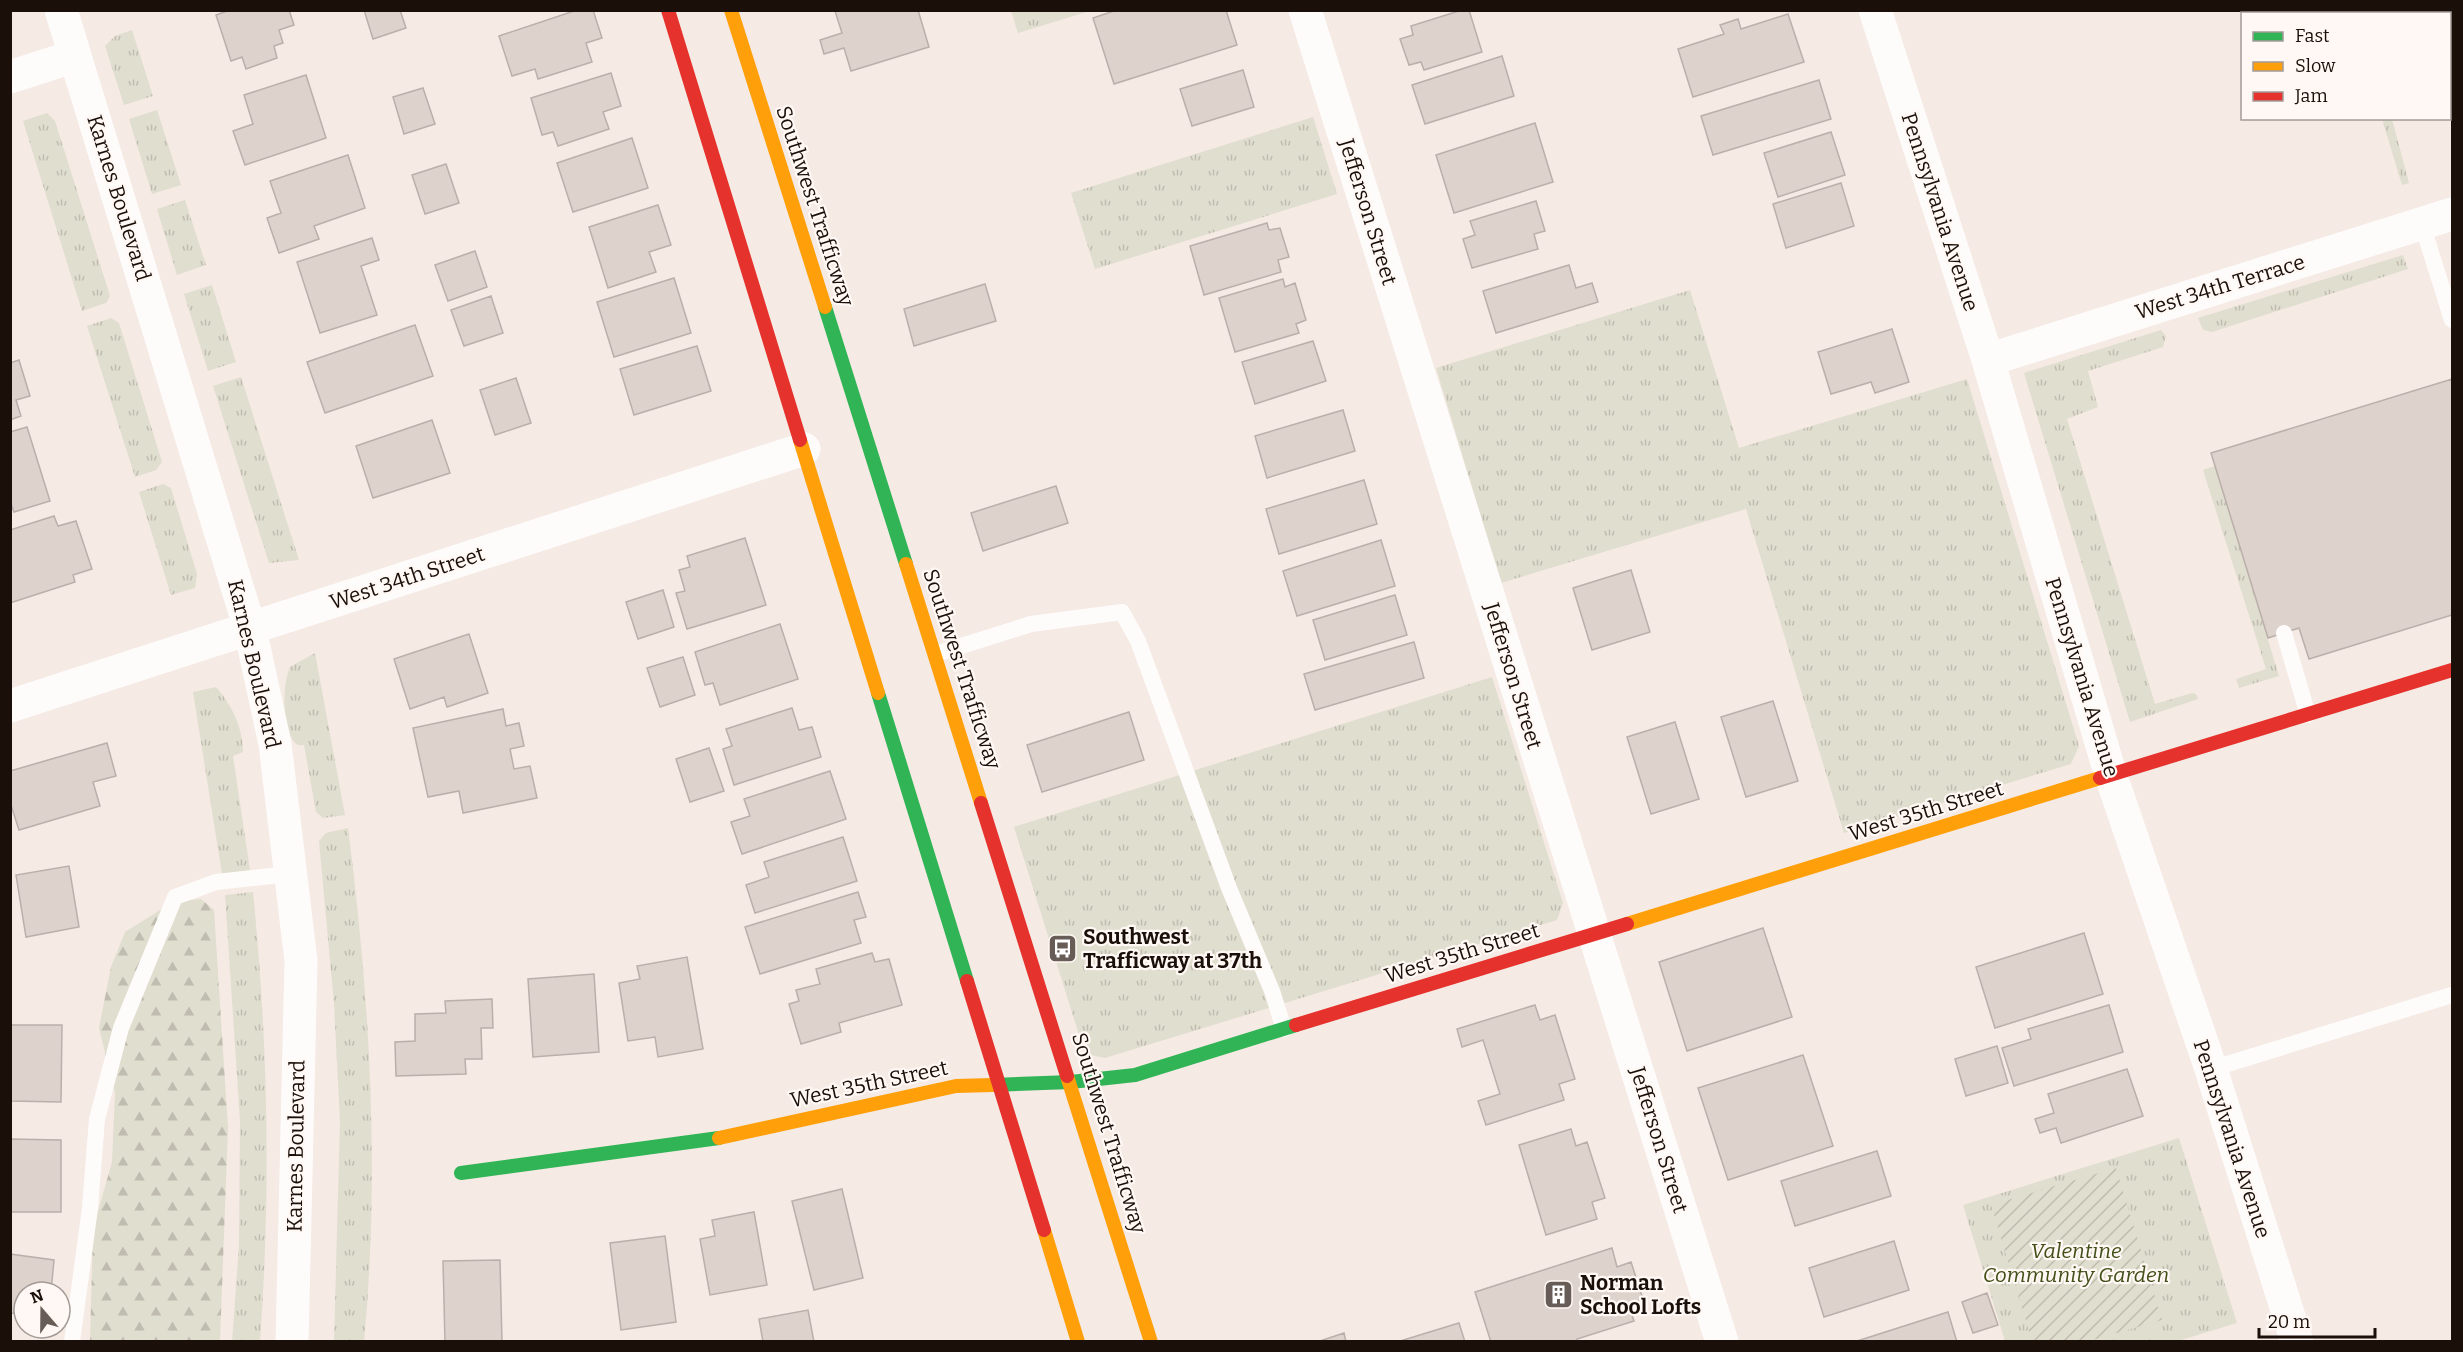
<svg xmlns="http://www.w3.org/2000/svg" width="2463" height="1352" viewBox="0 0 2463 1352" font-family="Bitter,serif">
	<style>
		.grass { fill: url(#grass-tufts) }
		.forest { fill: url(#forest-firs) }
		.garden { fill: url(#garden-furrows) }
		.building { fill: #ded2cc; stroke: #baafaa; stroke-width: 1.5 }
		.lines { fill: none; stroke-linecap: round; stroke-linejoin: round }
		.lane { stroke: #fefcfb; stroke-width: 16 }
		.street { stroke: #fefcfb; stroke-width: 33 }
		.fast { stroke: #30b455; stroke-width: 14 }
		.slow { stroke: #ff9f0a; stroke-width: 14 }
		.jam { stroke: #e5322d; stroke-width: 14 }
		.labels { text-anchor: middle; stroke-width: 4.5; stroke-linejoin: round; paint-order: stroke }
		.street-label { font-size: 21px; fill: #1a0f09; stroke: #fff8f4 }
		.poi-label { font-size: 21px; font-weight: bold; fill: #1a0f09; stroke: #fff8f4; text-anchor: start }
		.park-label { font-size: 21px; font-style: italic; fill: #434f18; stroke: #fff8f4 }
	</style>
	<defs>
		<pattern id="grass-tufts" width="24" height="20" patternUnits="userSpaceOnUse" patternTransform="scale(1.5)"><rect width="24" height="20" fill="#e0decf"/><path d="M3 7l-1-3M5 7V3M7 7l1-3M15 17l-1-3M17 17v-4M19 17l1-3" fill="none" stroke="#c0bdb0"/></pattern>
		<pattern id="forest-firs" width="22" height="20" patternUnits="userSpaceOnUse" patternTransform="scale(1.5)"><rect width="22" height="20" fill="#e0decf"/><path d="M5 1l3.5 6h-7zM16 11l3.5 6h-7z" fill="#c0bdb0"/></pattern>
		<pattern id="garden-furrows" width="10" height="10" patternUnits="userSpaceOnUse" patternTransform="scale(1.5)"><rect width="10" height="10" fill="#e0decf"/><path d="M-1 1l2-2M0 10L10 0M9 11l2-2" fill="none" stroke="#c0bdb0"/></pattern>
	</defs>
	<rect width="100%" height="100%" fill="#f5eae4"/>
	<path class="grass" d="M1011 11V10L1090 11 1018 33Z
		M132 30 153 96 124 105 105 46 115 36Z
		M157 110 181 185 152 194 129 119Z
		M47 113 55 121 110 296 106 303 82 311 23 121Z
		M1313 117 1337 194 1095 269 1071 193Z
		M2382 119H2392L2409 183 2402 185Z
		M185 200 206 265 177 275 157 209Z
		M2403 255 2408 269 2212 332 2203 330 2198 318Z
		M212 285 236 362 208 371 184 294Z
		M1690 290 1739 448 1967 379 2079 746 2071 764 1844 833 1746 509 1501 583 1436 368Z
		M111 318 119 323 162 462 156 470 135 477 87 326Z
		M2161 330 2166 336 2163 347 2088 371 2098 407 2067 419 2155 704 2192 693 2196 694 2198 699 2130 722 2024 373Z
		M241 377 299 560 269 563 213 386Z
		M2215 466 2279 676 2239 688 2236 679 2266 669 2203 470Z
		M163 484 171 488 197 574 195 588 171 595 139 492Z
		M315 653 345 815 323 818 316 812 304 745H298C281 735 282 683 290 667Z
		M1492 677 1563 903 1557 920 1105 1058 1085 1054 1014 827Z
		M216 687C232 705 243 728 243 752L233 756 250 870 222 874 193 692Z
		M348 828C370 998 380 1171 364 1342L334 1341 340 1122 334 1004 319 841 326 833Z
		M253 892C268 1042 271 1191 260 1341L232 1342 239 1245 240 1121 225 895Z
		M2179 1138 2237 1323 2178 1341H2005L1963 1205Z"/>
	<path class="forest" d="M201 899 214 910 228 1128 220 1341 90 1342 93 1229 112 1162 115 1093 99 1028 111 967 125 932 173 902Z"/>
	<path class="garden" d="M2116 1168 2162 1320 2089 1341H2032L1991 1205Z"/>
	<path class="building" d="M230 10H289L294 25 279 30 283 43 274 46 277 58 246 69 242 57 231 61 216 15Z
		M364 10H400L406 28 373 39Z
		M577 10H593L602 38 586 43 592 62 538 79 535 69 512 76 499 36Z
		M918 10 929 47 851 71 844 48 824 54 820 40 842 33 835 11Z
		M1117 10H1226L1237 45 1114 84 1093 18Z
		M1462 10H1469L1482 52 1424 70 1421 62 1409 65 1400 39 1413 35 1411 26Z
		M1788 14 1804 62 1693 97 1678 49 1724 34 1720 25 1738 19 1741 29Z
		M1502 56 1514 96 1425 124 1412 85Z
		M1243 70 1254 107 1192 126 1180 89Z
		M611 73 621 106 603 112 609 129 558 146 553 132 542 135 531 98Z
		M306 75 326 138 245 165 233 131 253 124 244 95Z
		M1819 80 1831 119 1713 155 1701 116Z
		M423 88 435 124 404 134 393 97Z
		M1535 123 1553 182 1454 213 1436 155Z
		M1831 132 1845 175 1778 197 1764 153Z
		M632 138 648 188 573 212 557 163Z
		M348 155 365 208 314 226 319 239 279 253 267 218 281 213 270 181Z
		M446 164 459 203 425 214 412 175Z
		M1841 183 1854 226 1786 248 1773 204Z
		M1536 201 1545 231 1534 234 1538 249 1472 268 1463 239 1475 235 1470 221Z
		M658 205 671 245 649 252 656 272 608 288 589 227Z
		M1267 223 1269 230 1280 228 1289 257 1278 260 1281 272 1204 295 1190 246Z
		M372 238 379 260 361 266 377 315 320 333 297 262Z
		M475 251 487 287 448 301 435 265Z
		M1569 265 1576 288 1592 283 1598 302 1496 333 1483 291Z
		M674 278 691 333 614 357 597 302Z
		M1283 279 1285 287 1295 283 1306 320 1296 324 1299 333 1235 352 1219 298Z
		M985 284 996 321 914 346 904 309Z
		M491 296 503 333 464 346 451 310Z
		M415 325 433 376 325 413 307 362Z
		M1892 329 1909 382 1875 393 1871 382 1831 394 1818 352Z
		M1313 341 1326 381 1255 404 1242 362Z
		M697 346 711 391 634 415 620 369Z
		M19 360 30 396 16 400 21 416 10 420V363Z
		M516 378 531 423 495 435 480 390Z
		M2452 379V615L2309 659 2299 628 2268 638 2211 453Z
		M1343 410 1355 451 1267 478 1255 436Z
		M432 420 450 473 373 498 356 446Z
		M27 427 50 501 14 512 10 501V432Z
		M1364 480 1377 524 1279 554 1266 509Z
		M1056 486 1068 523 983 551 971 513Z
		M54 516 58 526 76 521 92 569 73 575 75 582 10 603V530Z
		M745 538 766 605 687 629 676 593 685 591 679 570 690 567 687 556Z
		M1381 540 1395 586 1297 616 1283 571Z
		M1631 570 1650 632 1592 650 1573 588Z
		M663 590 674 627 638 639 626 602Z
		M1395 595 1407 635 1325 660 1313 620Z
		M780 624 798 679 720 705 713 683 705 685 695 652Z
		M469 634 488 693 447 707 444 697 410 709 394 659Z
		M1414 642 1424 678 1315 710 1304 674Z
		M683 657 695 695 660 707 647 668Z
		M1773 701 1798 781 1746 797 1721 717Z
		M792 708 799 730 812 727 821 757 734 785 723 749 732 746 726 729Z
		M503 709 506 726 519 723 524 746 510 749 514 769 530 766 537 798 463 813 459 791 428 797 413 728Z
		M1129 712 1144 760 1042 792 1027 745Z
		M1675 722 1699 799 1651 814 1627 737Z
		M107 743 116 776 93 782 100 806 19 830 10 802V771Z
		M709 748 724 791 690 802 676 759Z
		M830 771 846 819 742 854 731 822 750 816 744 799Z
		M843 837 857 881 755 913 746 885 769 877 764 862Z
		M69 866 79 927 26 937 16 875Z
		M858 892 866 917 854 920 861 943 760 974 745 927Z
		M1763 928 1792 1017 1687 1051 1659 962Z
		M2084 933 2103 994 1995 1028 1976 967Z
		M872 953 875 962 889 959 902 1005 839 1023 841 1032 801 1044 789 1004 799 1001 796 990 820 984 816 969Z
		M687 957 703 1049 658 1057 655 1037 628 1041 619 983 640 979 637 966Z
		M594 974 599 1052 533 1057 528 979Z
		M492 999 493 1028H481L482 1059H465L466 1074 396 1076 395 1042 415 1041V1014L446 1013 445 1001Z
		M1535 1005 1540 1020 1555 1015 1575 1079 1559 1084 1564 1100 1486 1125 1478 1101 1500 1094 1483 1040 1462 1047 1457 1029Z
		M2109 1005 2123 1052 2014 1086 2002 1048 2031 1039 2028 1029Z
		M10 1025H62L61 1102 10 1101Z
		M1997 1046 2008 1083 1966 1096 1955 1059Z
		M1803 1055 1833 1146 1728 1180 1698 1088Z
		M2127 1069 2143 1116 2061 1143 2056 1128 2040 1133 2035 1119 2054 1113 2048 1094Z
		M1571 1129 1576 1146 1587 1142 1605 1198 1592 1202 1597 1219 1546 1235 1519 1145Z
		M10 1139 61 1140V1212H10Z
		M1877 1151 1891 1196 1795 1226 1781 1181Z
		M842 1189 863 1278 814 1290 792 1201Z
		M754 1212 767 1285 710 1295 700 1239 715 1236 712 1220Z
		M665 1236 676 1322 621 1330 610 1243Z
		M1894 1241 1909 1290 1824 1317 1809 1268Z
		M1612 1248 1617 1267 1631 1262 1643 1299 1628 1304 1634 1321 1577 1339V1342H1491L1475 1292Z
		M10 1254 54 1260 51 1292H24V1314L10 1313Z
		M500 1260 502 1342H445L443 1261Z
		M1987 1293 1998 1325 1973 1333 1962 1302Z
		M808 1310 814 1342H763L759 1319Z
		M1948 1312 1957 1342H1854Z
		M1459 1323 1465 1342H1397Z
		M1344 1333 1346 1342H1317Z"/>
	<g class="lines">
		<path class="lane" d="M2422 224 2452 320
			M2284 633 2308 715
			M936 654 1031 624 1122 612 1138 641 1229 888 1272 991 1284 1029
			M2211 1069 2452 995
			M72 1342 90 1208 97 1119 121 1028 175 897 216 882 290 874"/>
		<path class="street" d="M61 10 250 629 275 744 301 961 292 1342
			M1305 10 1722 1342
			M1875 10 1988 360 2111 776 2211 1069 2297 1342
			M10 77 75 56
			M1988 360 2452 214
			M10 706 804 449"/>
		<path class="fast" d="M825 307 906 564
			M878 693 967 981
			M993 1085 1071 1082 1135 1075 1296 1025
			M461 1173 719 1138"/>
		<path class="slow" d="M731 10 825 307
			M800 440 878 693
			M906 564 981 803
			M1627 924 2100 778
			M1067 1076 1151 1342
			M719 1138 956 1086 993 1085
			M1044 1230 1078 1342"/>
		<path class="jam" d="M668 10 800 440
			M2100 778 2452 670
			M981 803 1067 1076
			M967 981 1044 1230
			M1296 1025 1627 924"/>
	</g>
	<defs>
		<symbol id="bus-square" viewBox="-11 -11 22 22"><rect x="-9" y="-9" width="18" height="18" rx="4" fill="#675c56" stroke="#fff8f4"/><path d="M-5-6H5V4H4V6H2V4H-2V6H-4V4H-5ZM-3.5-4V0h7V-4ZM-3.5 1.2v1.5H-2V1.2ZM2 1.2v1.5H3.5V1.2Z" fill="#fff"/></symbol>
		<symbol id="building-square" viewBox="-11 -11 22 22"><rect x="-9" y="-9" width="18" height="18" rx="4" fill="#675c56" stroke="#fff8f4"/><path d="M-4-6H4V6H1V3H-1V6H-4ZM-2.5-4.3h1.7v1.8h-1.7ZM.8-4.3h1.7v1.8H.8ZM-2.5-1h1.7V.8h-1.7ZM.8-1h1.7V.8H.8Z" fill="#fff"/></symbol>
	</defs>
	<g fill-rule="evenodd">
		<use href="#bus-square" x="1046" y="932" width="33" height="33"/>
		<use href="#building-square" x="1542" y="1278" width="33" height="33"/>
	</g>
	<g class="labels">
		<g class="street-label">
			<text transform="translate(119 198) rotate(73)" y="7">Karnes Boulevard</text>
			<text transform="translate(815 206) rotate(72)" y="7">Southwest Trafficway</text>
			<text transform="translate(1368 212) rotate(73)" y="7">Jefferson Street</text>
			<text transform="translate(1940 212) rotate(72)" y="7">Pennsylvania Avenue</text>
			<text transform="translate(2220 287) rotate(-17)" y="7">West 34th Terrace</text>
			<text transform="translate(407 578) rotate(-18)" y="7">West 34th Street</text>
			<text transform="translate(254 664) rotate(77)" y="7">Karnes Boulevard</text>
			<text transform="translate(962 669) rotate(72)" y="7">Southwest Trafficway</text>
			<text transform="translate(1513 676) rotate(73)" y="7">Jefferson Street</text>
			<text transform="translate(2082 677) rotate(73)" y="7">Pennsylvania Avenue</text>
			<text transform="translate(1926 811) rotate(-17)" y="7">West 35th Street</text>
			<text transform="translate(1462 953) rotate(-17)" y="7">West 35th Street</text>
			<text transform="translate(869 1084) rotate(-12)" y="7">West 35th Street</text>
			<text transform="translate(1109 1133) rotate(73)" y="7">Southwest Trafficway</text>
			<text transform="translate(2232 1139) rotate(72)" y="7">Pennsylvania Avenue</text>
			<text transform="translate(1659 1140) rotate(73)" y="7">Jefferson Street</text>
			<text transform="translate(296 1146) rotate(-89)" y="7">Karnes Boulevard</text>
		</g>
		<g class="poi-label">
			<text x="1083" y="944">Southwest<tspan x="1083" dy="24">Trafficway at 37th</tspan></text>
			<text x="1580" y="1290">Norman<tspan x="1580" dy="24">School Lofts</tspan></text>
		</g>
		<g class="park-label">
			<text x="2076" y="1258">Valentine<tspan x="2076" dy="24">Community Garden</tspan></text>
		</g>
	</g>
	<rect width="2463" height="1352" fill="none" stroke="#1a0f09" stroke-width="24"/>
	<rect x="2241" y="12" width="210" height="108" fill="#fff8f4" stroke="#a39b96" stroke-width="1.5"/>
	<rect x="2253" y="32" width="30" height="9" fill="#30b455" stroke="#a39b96" stroke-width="1.5"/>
	<text x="2295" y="42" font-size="18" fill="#1a0f09">Fast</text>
	<rect x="2253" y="62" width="30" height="9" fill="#ff9f0a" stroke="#a39b96" stroke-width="1.5"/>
	<text x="2295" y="72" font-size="18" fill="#1a0f09">Slow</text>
	<rect x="2253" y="92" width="30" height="9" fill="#e5322d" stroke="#a39b96" stroke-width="1.5"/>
	<text x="2295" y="102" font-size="18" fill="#1a0f09">Jam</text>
	<g transform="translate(42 1310) rotate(340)"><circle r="28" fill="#fff8f4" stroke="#a39b96" stroke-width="1.5"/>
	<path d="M0-4.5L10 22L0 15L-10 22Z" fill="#675c56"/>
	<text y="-9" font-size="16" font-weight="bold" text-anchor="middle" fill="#1a0f09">N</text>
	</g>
	<path d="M2259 1328v9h116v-9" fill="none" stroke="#1a0f09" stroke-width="3"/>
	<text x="2268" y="1328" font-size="18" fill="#1a0f09" stroke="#fff8f4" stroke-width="4.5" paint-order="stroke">20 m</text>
</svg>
